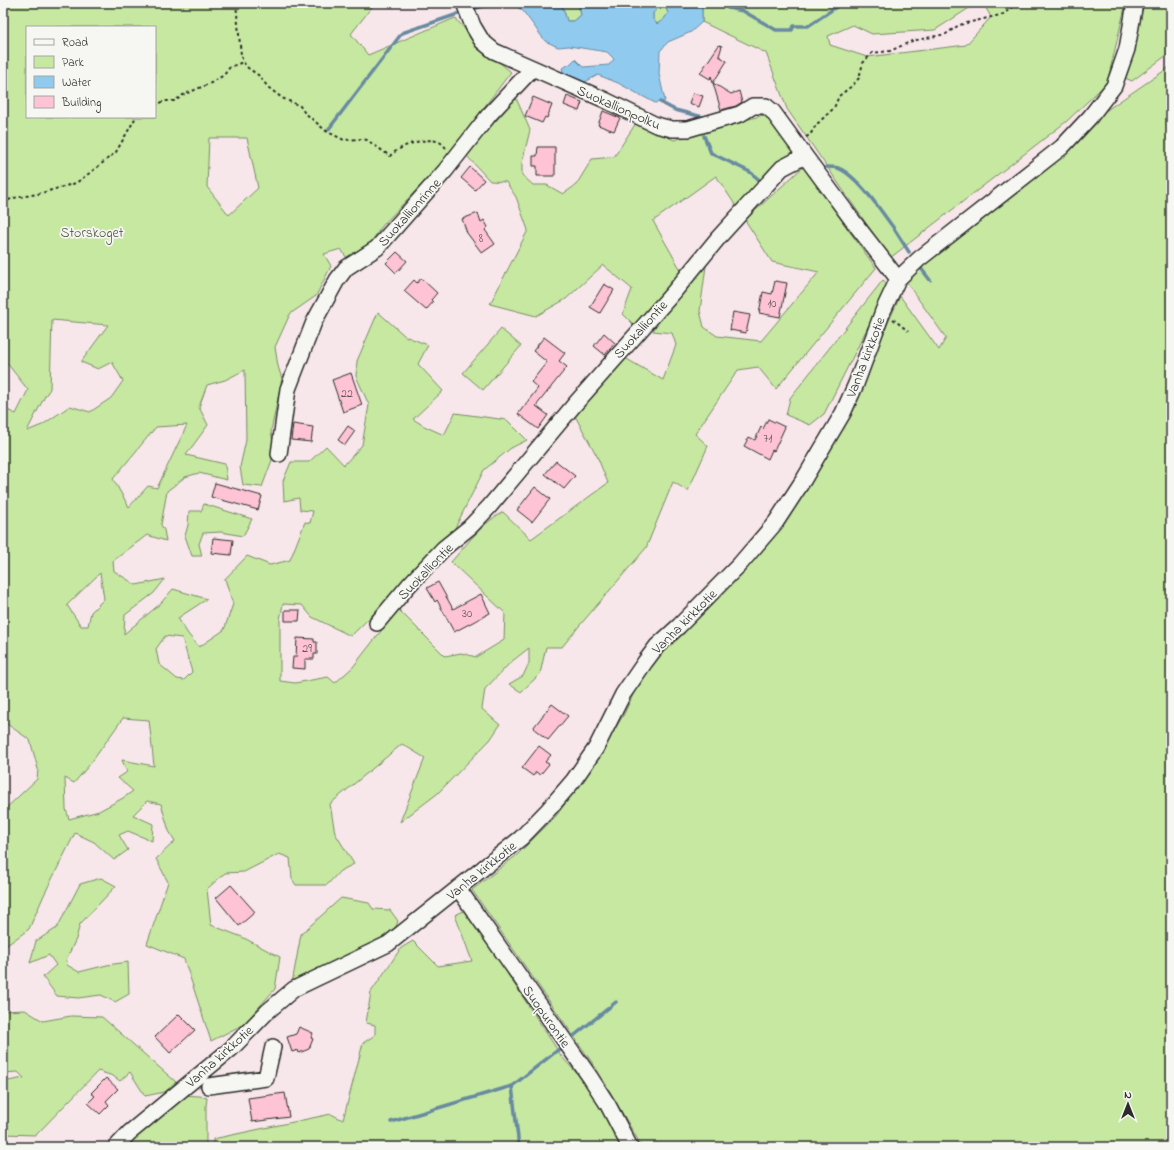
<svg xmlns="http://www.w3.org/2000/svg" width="1174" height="1150" viewBox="0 0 1174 1150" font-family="'Indie Flower',sans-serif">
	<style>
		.green { fill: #c6e8a1; stroke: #788a66; fill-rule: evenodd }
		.water { fill: #90caef; stroke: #688aa1; fill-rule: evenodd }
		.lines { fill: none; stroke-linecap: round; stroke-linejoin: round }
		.stream { stroke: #688aa1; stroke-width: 3.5 }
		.building { fill: #fec4d6; stroke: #2b2b2b }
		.minor-casing { stroke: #2b2b2b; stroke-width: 18 }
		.path { stroke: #2b2b2b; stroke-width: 2; stroke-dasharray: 3 3; stroke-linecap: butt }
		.minor { stroke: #f6f6f2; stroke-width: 15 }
		.labels { text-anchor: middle; stroke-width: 3.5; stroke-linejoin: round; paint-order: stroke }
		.number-label { font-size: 12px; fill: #605156 }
		.street-label { font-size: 14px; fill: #2b2b2b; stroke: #f6f6f2 }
		.park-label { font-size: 14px; fill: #525a48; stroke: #f6f6f2 }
	</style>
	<rect width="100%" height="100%" fill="#f8e7ea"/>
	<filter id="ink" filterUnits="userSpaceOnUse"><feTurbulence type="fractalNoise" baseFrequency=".025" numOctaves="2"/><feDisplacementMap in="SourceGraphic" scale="8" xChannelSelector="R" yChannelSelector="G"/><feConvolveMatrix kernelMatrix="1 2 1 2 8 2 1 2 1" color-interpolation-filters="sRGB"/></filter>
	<g filter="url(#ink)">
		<path class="green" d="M3 3H375L351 34 368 55 455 18 481 47 511 72 440 165 383 225 371 242 348 260 341 249 324 254 331 266 316 296 290 314 275 347 278 366 282 379 271 431 275 452 262 487 243 485 240 467 246 440 245 370 225 380 207 385 199 407 208 425 186 455 225 464 227 480 199 473 185 477 167 491 161 525 164 530 166 541 147 535 113 561 114 571 136 585 165 579 154 593 125 615 124 634 160 604 173 589 207 599 178 618 188 634 199 647 224 630 233 604 225 579 247 556 270 565 290 560 305 522 310 523 313 511 300 510 299 498 284 501 283 481 291 462H309L326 446 344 465 362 445 369 405 356 376 357 361 378 312 405 336 428 345 418 364 443 391 413 419 424 426 444 435 455 413 507 420 527 440 511 448 484 470 453 532 413 575 351 636 312 617 302 605 283 604 280 620V681L295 683 328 677 335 683 353 667 398 609 445 656 461 653 476 657 504 640 505 613 451 562C467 544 482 523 503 512L531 539 608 483 597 456 575 416 625 358 663 380 676 345 672 333 653 331 666 308 706 266 700 311 704 327 717 336 761 341 819 272 772 262 745 220 803 167 876 268 776 389 758 367 738 370 695 434 708 446 688 491 673 482 646 548 580 625 562 647H546L540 674 521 692 509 684 523 676 529 663V648L511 662 485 689 482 709 500 725 490 740 437 794 400 822 425 758 402 744 330 804 335 833 354 864 340 871 327 885H296L292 879 290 858 279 854 244 872 225 873 207 889 211 925 242 937 280 957 275 989 244 1024 211 1041 184 959 147 944 168 882 156 859 175 841 169 831 161 804 147 801 133 815 153 824 152 841 128 831 119 835 128 850 114 860 94 842 75 833 44 895 29 929 3 948V811L37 779 38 769 30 740 7 724H3V408L16 414 28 390 3 358ZM27 27H155V117H27ZM209 138H247L258 188 229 215 207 187ZM52 320 108 325 81 362 98 369 112 362 123 381 111 398 90 412 70 406 42 425 27 431 45 396 50 389ZM187 425 157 488 148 486 129 507 113 479 156 427ZM100 573 104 599 91 612 88 626H81L67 605ZM165 636 182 638 192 672 184 680 177 679 159 664 156 649ZM123 718 149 720 154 766 122 760 127 772 118 778 133 791 123 798 99 811 69 819 66 809 65 778 74 783 91 763Z
			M564 3H576L579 7 581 15 574 21H567L562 4Z
			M611 3H636C627 10 620 8 611 3Z
			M702 3H977L935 30 872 34 853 25 828 36 830 45 867 57 966 45 991 17 983 3H1126L1107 83 1067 121 890 258 787 109 766 53 702 22Z
			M1140 3H1171V52L1132 81 1125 78Z
			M661 5 665 6 668 13 664 19 657 24 653 19V13Z
			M1171 66V1147H642L598 1071 472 890 517 855 556 816 591 768 624 714 639 682 664 651 695 619 843 424 900 296 939 350 946 338 904 279 1098 116Z
			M516 98 530 130 522 163V175L533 185H547L563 194 576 185 592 159 614 157 636 123 674 140 767 114 794 155 738 209 716 176 653 221 682 272 636 327 623 314 632 289 603 265 566 299 536 316 490 304 528 230 516 197 506 182 490 181 466 155Z
			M883 280 889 285 824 414 810 425 786 415 790 398Z
			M501 329 521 346 483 390 463 373Z
			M204 504 252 519 243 536 221 532 203 533 199 544 202 556H192L185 536 188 525 189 511H201Z
			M101 878 116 886 80 924 76 939 66 960 67 965 79 972 107 965 128 962 129 994 115 1002 101 995 78 998 57 996 43 977 56 965 49 955 30 963 36 941 57 928 80 884Z
			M341 898 369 903 373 909 390 910 398 921 394 932 292 983 301 934Z
			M466 910 562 1057 590 1088 621 1147H213V1139L331 1114 343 1120 363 1043 375 1035V1025L366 1023 371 992 401 948 413 941 438 966 472 961 455 915Z
			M25 1010 43 1021 71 1016 102 1017 176 1082 165 1092 145 1096 130 1072 120 1081 113 1076 98 1071 36 1135 3 1134V1082L24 1078 18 1072 3 1073V1011Z
			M180 1095 200 1096 207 1098 206 1106V1147H121Z"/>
		<path class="water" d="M512 3H564L562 5 567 21H574L581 15 579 7 576 3H611L619 7H631L636 3H702V22L691 32 668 42 660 51 659 74 665 101 655 103 618 83 598 75 585 82H566L562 68 570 64 575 59 583 67 609 65 614 59 607 52 569 46 558 47 545 41 523 11ZM661 5 665 6 668 13 664 19 657 24 653 19V13Z"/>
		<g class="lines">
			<path class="stream" d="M726 3 728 8 743 11 776 30H792L794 26H808L842 3
				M472 9 495 3
				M660 102 675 110 703 117
				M328 130 402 33 461 13
				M704 136 711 153 750 172 763 183
				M826 167C830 167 835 167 838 168 860 176 897 232 909 252
				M920 267 930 280
				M570 1039 616 1002
				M391 1122 512 1086
				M519 1147 512 1086 559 1049"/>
		</g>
		<path class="building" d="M719 45 722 46 719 56 727 61 713 83 711 76 710 79 700 73Z
			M713 83 731 94 739 91 742 102 736 106 721 110Z
			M693 93 703 96 699 107 689 103Z
			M567 96 582 102 579 111 564 105Z
			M533 97 552 105 547 118 545 117 542 123 525 116Z
			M603 111 620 118 614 131 598 125Z
			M538 147H555V176H537V166H533V156H537Z
			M470 167 484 180 475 190 461 178Z
			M478 213 481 222 484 220 488 227 485 230 495 244 482 253 467 233 462 219Z
			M397 252 407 261 396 273 386 263Z
			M421 278 437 293 431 300 433 302 426 310 404 291 414 280 417 283Z
			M775 281 787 283 780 317 759 313 763 292 772 294Z
			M604 284 614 290 600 313 590 307Z
			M733 312 750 315 746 333 730 330Z
			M604 333 615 343 605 355 594 346Z
			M544 337 565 353 559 361 567 367 536 406 548 415 538 429 518 414 538 388 531 382 547 362 533 351Z
			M351 373 362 405 343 412 332 380Z
			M768 419 785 427 774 451 772 450 768 459 744 446 749 437 755 440 761 427 763 429Z
			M293 424 313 427 311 442 291 440Z
			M348 426 355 431 345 445 338 440Z
			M556 461 575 476 564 489 545 474Z
			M215 483 262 496 258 510 211 497Z
			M535 487 550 499 532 522 517 510Z
			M213 538 233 540 231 555 211 553Z
			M438 582 453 609 481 594 490 613 454 632 437 600 435 602 427 588Z
			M285 610H300L299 621H285Z
			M297 638 314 639V642H317V654H314V659H305V669L292 668 293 657H296Z
			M552 704 568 716 548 740 533 728Z
			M539 746 551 755 545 762 549 764 540 775 536 772 533 776 522 768Z
			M231 885 255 912 239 926 216 898Z
			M179 1014 195 1030 170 1053 155 1037Z
			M299 1027 313 1033 311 1038 313 1039 309 1049 299 1053 298 1050 292 1052 287 1037 296 1034Z
			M106 1078 118 1089 106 1101 109 1105 100 1114 88 1103 95 1096 91 1093Z
			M285 1093 289 1117 252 1122 248 1098Z"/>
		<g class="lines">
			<defs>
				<path id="minor" d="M464 3 473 26 482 41 494 51 605 100 656 125 672 129H688L740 114 753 106H766L773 112 805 156
					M279 454 288 389 314 322 337 280 346 268 377 248 445 171 489 115 532 69
					M377 623 409 585 444 548 470 527 489 507 575 404 673 293 719 237 782 168 805 156 853 221 898 279
					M458 888 590 1077 608 1105 630 1147
					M209 1086 266 1078 273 1047
					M116 1147 129 1133 232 1048 268 1011 294 989 388 944 521 838 548 810 573 781 596 748 623 694 645 662 657 646 679 626 740 564 776 522 804 479 843 413 856 384 883 311 898 279 919 259 1062 147 1090 117 1114 86 1127 49 1135 3"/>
			</defs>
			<use href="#minor" class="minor-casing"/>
			<path class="path" d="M236 3 241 55 243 62 248 68 261 77 263 81 269 88 282 98 300 106 304 112 326 131 344 140 361 139 367 140 390 156C400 146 425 136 439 142 442 143 444 146 446 148
				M155 106 164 101H175L183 95 211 83 224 75 230 67 243 62
				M806 137 810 135 816 125 834 108 839 96 853 85 859 78 863 63 872 53 890 51 912 41 946 34 959 25 1004 14 1011 8 1014 3
				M3 203 13 198 38 194 76 183 95 169 116 152 136 117
				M893 319 908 331"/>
			<use href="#minor" class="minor"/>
		</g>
	</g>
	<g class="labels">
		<g class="number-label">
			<text x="481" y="242">8</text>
			<text x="772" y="307">10</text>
			<text x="347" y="397">22</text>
			<text x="768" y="442">71</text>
			<text x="467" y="617">30</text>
			<text x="307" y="652">29</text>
		</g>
		<g class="street-label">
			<text transform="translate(619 107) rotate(24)" y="5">Suokallionpolku</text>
			<text transform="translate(409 212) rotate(-48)" y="5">Suokallionrinne</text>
			<text transform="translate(640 329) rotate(-48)" y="5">Suokalliontie</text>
			<text transform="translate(865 357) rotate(-69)" y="5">Vanha kirkkotie</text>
			<text transform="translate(425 571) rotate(-46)" y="5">Suokalliontie</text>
			<text transform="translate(684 621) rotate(-45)" y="5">Vanha kirkkotie</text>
			<text transform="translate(481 870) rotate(-39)" y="5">Vanha kirkkotie</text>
			<text transform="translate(547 1016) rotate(55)" y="5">Suopurontie</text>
			<text transform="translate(219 1056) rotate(-42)" y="5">Vanha kirkkotie</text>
		</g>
		<g class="park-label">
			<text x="92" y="237">Storskoget</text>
		</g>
	</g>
	<rect width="1174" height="1150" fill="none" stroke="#f6f6f2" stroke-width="16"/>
	<rect x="8" y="8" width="1158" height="1134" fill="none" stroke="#2b2b2b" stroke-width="1.5" filter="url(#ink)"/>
	<rect x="26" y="26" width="130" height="92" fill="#f6f6f2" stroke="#a5a5a2"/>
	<rect x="34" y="39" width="20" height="6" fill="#f6f6f2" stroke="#a5a5a2"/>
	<text x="62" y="46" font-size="12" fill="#2b2b2b">Road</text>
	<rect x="34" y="56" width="20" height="12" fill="#c6e8a1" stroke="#a5a5a2"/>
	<text x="62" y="66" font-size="12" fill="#2b2b2b">Park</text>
	<rect x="34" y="76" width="20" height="12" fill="#90caef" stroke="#a5a5a2"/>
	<text x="62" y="86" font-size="12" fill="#2b2b2b">Water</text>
	<rect x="34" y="96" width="20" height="12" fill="#fec4d6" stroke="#a5a5a2"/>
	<text x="62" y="106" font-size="12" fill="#2b2b2b">Building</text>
	<g transform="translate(1128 1104)" stroke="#f6f6f2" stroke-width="3" paint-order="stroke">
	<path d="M0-3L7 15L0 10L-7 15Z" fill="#2b2b2b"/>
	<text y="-6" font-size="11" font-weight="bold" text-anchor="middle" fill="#2b2b2b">N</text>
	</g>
</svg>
